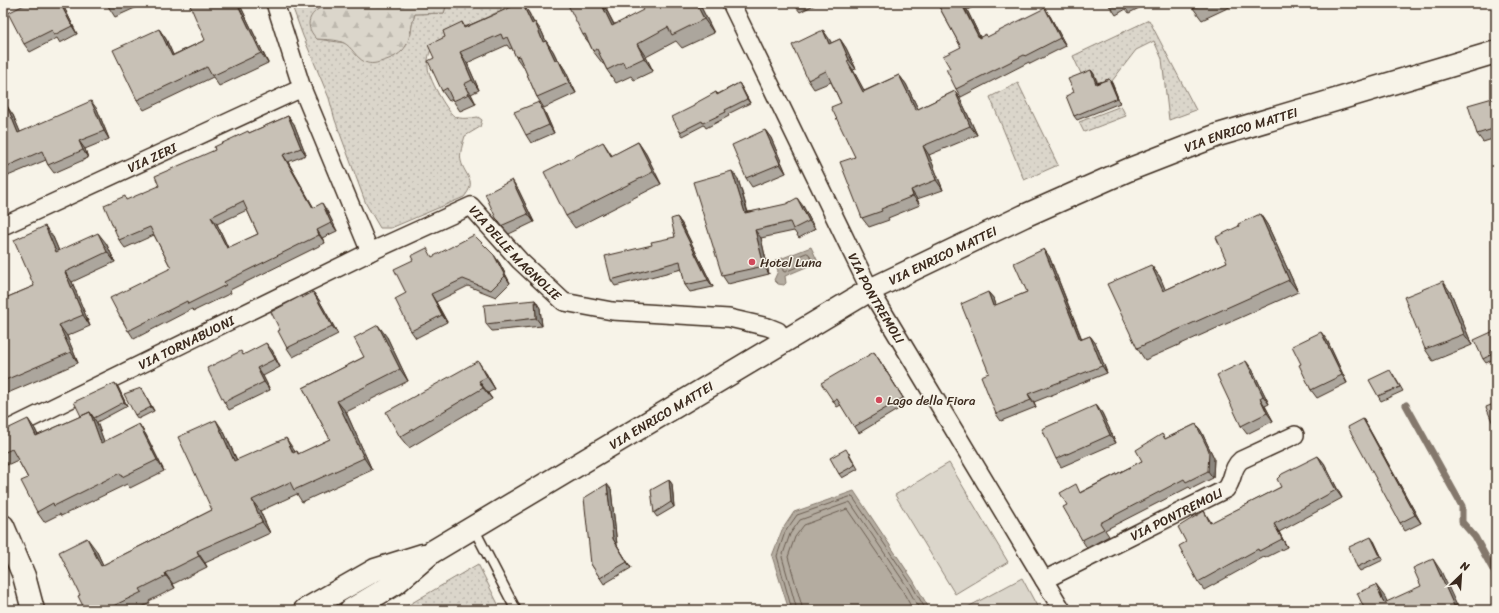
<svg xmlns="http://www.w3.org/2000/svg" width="1499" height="613" viewBox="0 0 1499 613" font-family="Sriracha,sans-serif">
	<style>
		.grass { fill: url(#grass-dots); stroke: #8b8074 }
		.forest { fill: url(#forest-firs); stroke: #8b8074 }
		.pitch { fill: #dbd6cb; stroke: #8b8074 }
		.water { fill: #b4aca0; stroke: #84786c }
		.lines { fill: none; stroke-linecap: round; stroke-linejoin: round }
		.shore { stroke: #6b5e52; stroke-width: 1 }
		.stream { stroke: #84786c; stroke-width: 7 }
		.lane-casing { stroke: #3b2a1e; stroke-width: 12 }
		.street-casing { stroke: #3b2a1e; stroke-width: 20 }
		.secondary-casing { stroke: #3b2a1e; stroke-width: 25 }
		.lane { stroke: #f7f3e8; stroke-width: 9 }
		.street { stroke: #f7f3e8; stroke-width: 17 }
		.secondary { stroke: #f7f3e8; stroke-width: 22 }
		.wall { fill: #aca69d; stroke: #3b2a1e; fill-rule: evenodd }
		.shaded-wall { fill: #8c877f; stroke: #3b2a1e }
		.building { fill: #c8c1b6; stroke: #3b2a1e; fill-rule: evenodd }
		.poi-dot { fill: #d1495b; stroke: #f7f3e8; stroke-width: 1.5 }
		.labels { text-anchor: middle; stroke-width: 3; stroke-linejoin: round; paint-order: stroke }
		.street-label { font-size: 13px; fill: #3b2a1e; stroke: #f7f3e8 }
		.poi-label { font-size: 13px; fill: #3b2a1e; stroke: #f7f3e8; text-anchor: start }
	</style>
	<defs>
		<pattern id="grass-dots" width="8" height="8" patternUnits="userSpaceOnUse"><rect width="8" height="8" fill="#dbd6cb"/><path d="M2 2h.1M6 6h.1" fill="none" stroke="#bdb8ae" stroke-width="1.8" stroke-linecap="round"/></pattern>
		<pattern id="forest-firs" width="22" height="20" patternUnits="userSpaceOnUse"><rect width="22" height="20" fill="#dbd6cb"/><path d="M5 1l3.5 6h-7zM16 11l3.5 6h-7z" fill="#bdb8ae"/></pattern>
	</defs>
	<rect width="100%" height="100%" fill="#f7f3e8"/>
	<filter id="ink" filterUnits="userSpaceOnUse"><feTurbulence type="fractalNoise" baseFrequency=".025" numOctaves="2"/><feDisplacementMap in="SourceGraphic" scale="8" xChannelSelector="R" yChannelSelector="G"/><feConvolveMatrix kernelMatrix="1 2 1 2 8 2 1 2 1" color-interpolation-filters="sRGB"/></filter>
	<g filter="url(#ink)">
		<path class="grass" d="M291 3H331L318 8 317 39C345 43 374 47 402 51L411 34 412 24 415 14 444 13 447 3H516L436 42C430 50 427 57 428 67 428 77 446 110 454 116 461 120 470 118 478 117L482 120 480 127 465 136C463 143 459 154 461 161 465 177 478 180 464 197L391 228H380L366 204 335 120 329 98 303 36Z
			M1149 20 1196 110 1169 120 1162 59 1154 41 1136 50 1112 81 1100 86 1094 74 1083 78 1073 56Z
			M1018 83 1058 165 1024 180 990 97Z
			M1121 106 1126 116 1084 132 1079 122Z
			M478 564 501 610H400Z"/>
		<path class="forest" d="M331 3H447L444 13 415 14C407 38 413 52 383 61 377 63 371 65 365 62 356 58 352 47 344 43 336 39 326 40 317 39 300 22 313 9 331 3Z"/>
		<path class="pitch" d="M949 463 1008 562 955 594 895 495Z
			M1022 578 1039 610H967L966 608Z"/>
		<path class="water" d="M811 247 818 262 785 276 786 283 784 285 778 284 774 280 778 271 775 261Z
			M854 491 913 580 930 610H789L772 556 782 530 794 512Z"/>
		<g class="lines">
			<path class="shore" d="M807 253 809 254 811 259V261L785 272 783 271 782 263Z
				M792 610 777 556 785 532 797 515 852 496 910 582 926 610
				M797 610 782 557 790 534 800 520 850 502 906 585 920 610
				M803 610 788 557 795 537 804 525 847 509 901 588 913 610"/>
			<path class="stream" d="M1406 405 1462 506V522L1475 537 1496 575"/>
			<defs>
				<path id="lane" d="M473 527 516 610"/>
				<g id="street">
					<path d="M275 3 302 88 370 252"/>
					<path id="s1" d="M731 3 870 290 1062 610"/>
					<path id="s2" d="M3 226 302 88"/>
					<path id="s3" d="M3 432 370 252 471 206 520 261 564 302 612 311 729 318 768 327 778 331 785 340"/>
					<path id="s4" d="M1044 580 1226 489C1234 480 1231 468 1241 460L1295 435"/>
				</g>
				<g id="secondary">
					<path d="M3 526 24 576 33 610"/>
					<path d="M305 610 375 570 423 555"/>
					<path id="s5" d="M351 610 396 583 432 552 870 290 1024 216 1128 170 1218 135 1496 52"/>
				</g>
			</defs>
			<use href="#lane" class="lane-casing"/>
			<use href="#street" class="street-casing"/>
			<use href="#secondary" class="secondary-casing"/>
			<use href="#lane" class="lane"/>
			<use href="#street" class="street"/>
			<use href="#secondary" class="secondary"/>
		</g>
		<path class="wall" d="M62 3 77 34 60 43 57 38 30 52 24 44Z
			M106 3H146L115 17Z
			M239 3 268 63 219 86 213 77 144 110 137 100 159 29 166 39 173 55 205 40Z
			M522 3 529 13 534 23 542 32 546 41 553 51 557 59H558L565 70 576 93 544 108 537 97 524 67H523L516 57 512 48 510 49 507 45 467 63 479 90 471 94 476 104 460 111 452 99 449 101 442 91 434 58 462 22 465 27Z
			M603 3 614 24 699 3 714 33 682 48 676 41 646 57 653 71 634 80 631 76 616 83 607 70 604 64H603L593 51 589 43 583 35Z
			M793 3H818L800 12Z
			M937 3H981L967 10 980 37H988L1050 16 1066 46 1030 64 1029 62 961 97 956 89 950 68 961 47Z
			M1108 3H1149L1129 13 1126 9 1116 15Z
			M1191 3H1238L1202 20 1193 8Z
			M823 30 831 43 840 39 846 48 856 69 853 70 864 91 899 75 906 84 918 109 955 91 961 100 977 135 929 155 943 190 917 199 920 205 888 218 889 220 869 227 862 218 855 157 841 103 831 82 814 89 808 80Z
			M1091 70 1094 74 1097 83 1109 79 1112 83 1120 103 1077 120 1074 116V92Z
			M3 72 7 81 3 83Z
			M739 83 742 88 750 103 728 114 729 116 706 128 704 125 683 136 680 132 694 106 716 92 718 94Z
			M1496 97V138L1483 142 1477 134Z
			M3 108 13 115 20 132 97 109 109 139 85 149 88 158 54 173 48 165 46 160 3 178Z
			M544 110 554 133 531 143 526 135Z
			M288 116 294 124 306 155 288 162 313 207 327 211 337 231 322 238 325 243 230 290 231 293 194 311 192 309 134 339 120 317 171 268 154 235 125 248 119 240 159 186 215 150 249 133ZM247 210 258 234 228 248 217 224Z
			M765 130 771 138 786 173 752 187 746 178Z
			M638 142 646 154 661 184 575 228 566 216 611 154 612 156Z
			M738 179 748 212 803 206 815 229 799 238 794 231 761 238 769 274 728 284 722 275Z
			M518 189 534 222 509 234 502 226 496 218Z
			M1260 214 1268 226 1298 292 1145 360 1137 348 1151 265 1160 277 1165 290 1227 262 1239 226Z
			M677 217 682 224 713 287 690 292 685 285 682 269 615 286 611 280 652 245 675 237Z
			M53 237 59 251 106 243 115 262 72 282 90 326 67 336 78 363 3 395V299L34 286Z
			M1049 256 1082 339 1090 336 1096 344 1107 373 1034 402 1036 407 1001 421 996 414 989 373 988 292 994 299 996 305 1027 292Z
			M433 257 499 262 510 283 496 297 468 286 436 302 447 322 416 338 411 331 406 293Z
			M313 292 319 300 338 334 293 357 287 348 280 330 302 298Z
			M1451 293 1472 345 1433 361 1425 349Z
			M535 300 540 308 542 326 492 331 486 324Z
			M1496 330V358L1486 363 1483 359Z
			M387 337 408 381 346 412 372 470 302 502 297 494 260 511 270 533 205 563 207 567 173 584 175 588 149 601 150 603 136 610H85L80 595 96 550 103 565 212 510 224 432 237 460 294 450 295 452 297 451 299 454 330 439 303 388 364 357Z
			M1327 340 1347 383 1317 398 1311 390 1301 364Z
			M272 350 280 367 263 376 270 390 229 410 224 402 244 354Z
			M878 358 907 404 859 433 841 405 837 407 833 401Z
			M1252 369 1269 404 1265 406 1273 421 1247 434 1241 426Z
			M486 373 495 389 488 393 492 399 409 448 400 437Z
			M1393 374 1403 391 1381 401 1378 396Z
			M118 387 127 406 97 422 104 442 139 424 146 435 164 471 130 488 127 484 61 516 60 514 44 522 37 512 28 478 18 460 7 465 3 460V431L35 429 38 435 81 416Z
			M141 388 144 392 154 411 138 419 135 415Z
			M1096 405 1102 413 1116 443 1061 467 1056 459Z
			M1363 419 1368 427 1421 523 1405 531 1400 523Z
			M1196 424 1201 431 1214 458 1213 478 1191 489 1189 487 1105 530 1109 536 1087 548 1082 540 1067 505 1081 492 1142 461 1162 434 1165 439Z
			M849 453 858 469 842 478 839 474Z
			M1318 456 1324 463 1342 498 1279 532 1287 547 1265 558 1264 557 1204 590 1198 582 1186 542 1209 519 1211 523 1281 487Z
			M669 480 672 484 674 507 657 517 654 513Z
			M611 489 617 545 631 568 604 584 591 564Z
			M1374 541 1383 560 1360 571 1357 567Z"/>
		<path class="shaded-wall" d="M60 3H62L77 34 72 26Z
			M237 3H239L268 63 261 53Z
			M522 3 529 13 539 34 532 24Z
			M601 3H603L621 39 612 26Z
			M696 3H699L714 33 704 19Z
			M962 3 967 10 984 45 979 38Z
			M1045 8 1050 16 1066 46 1060 38Z
			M535 22 542 32 550 52 543 42Z
			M159 29 166 39 178 66 172 56Z
			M823 30 830 40 836 53 829 44Z
			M840 39 846 48 856 69 849 60Z
			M546 41 553 51 562 70 555 60Z
			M637 44 646 57 653 71 644 58Z
			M460 52 467 63 479 90 472 80Z
			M558 59 565 70 576 93 569 83Z
			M847 61 853 70 870 101 863 92Z
			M1091 70 1094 74 1099 88 1096 84Z
			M3 72 7 81 4 77Z
			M899 75 906 84 923 119 916 110Z
			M1109 79 1112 83 1120 103 1117 98Z
			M739 83 742 88 750 103 747 99Z
			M464 84 471 94 476 104 469 94Z
			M955 91 961 100 977 135 970 126Z
			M91 101 97 109 109 139 104 131Z
			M539 102 544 110 554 133 549 125Z
			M7 106 13 115 24 141 18 133Z
			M288 116 294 124 306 155 301 148Z
			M765 130 771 138 786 173 780 164Z
			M79 141 85 149 88 158 83 150Z
			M603 142 611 154 619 168 611 156Z
			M638 142 646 154 661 184 653 172Z
			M923 146 929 155 943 190 936 180Z
			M283 155 288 162 318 215 313 208Z
			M732 171 738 179 750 221 745 213Z
			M512 180 518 189 534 222 528 214Z
			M911 190 917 199 920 205 913 196Z
			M797 198 803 206 815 229 809 221Z
			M322 203 327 211 337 231 331 223Z
			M1260 214 1268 226 1298 292 1289 280Z
			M211 217 217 224 232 256 227 248Z
			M677 217 682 224 713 287 708 280Z
			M45 226 53 237 64 263 56 252Z
			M317 230 322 238 325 243 319 235Z
			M755 230 761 238 769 274 764 266Z
			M98 233 106 243 115 262 107 252Z
			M1044 249 1049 256 1085 348 1080 340Z
			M494 255 499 262 510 283 505 276Z
			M1151 265 1160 277 1171 303 1163 291Z
			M65 272 72 282 90 326 83 315Z
			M1443 281 1451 293 1472 345 1464 334Z
			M313 292 319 300 338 334 332 326Z
			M988 292 994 299 999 313 993 306Z
			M431 294 436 302 447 322 442 315Z
			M535 300 540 308 542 326 536 318Z
			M59 325 67 336 78 363 71 352Z
			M378 325 387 337 408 381 400 369Z
			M1321 332 1327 340 1347 383 1342 375Z
			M1090 336 1096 344 1107 373 1102 366Z
			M266 343 272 350 280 367 275 359Z
			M874 352 878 358 907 404 903 398Z
			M478 361 486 373 495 389 487 377Z
			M1246 361 1252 369 1269 404 1263 396Z
			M257 368 263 376 270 390 264 382Z
			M479 381 488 393 492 399 483 388Z
			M115 383 118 387 127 406 124 402Z
			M141 388 144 392 154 411 151 407Z
			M1028 394 1034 402 1036 407 1031 400Z
			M1260 398 1265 406 1273 421 1267 413Z
			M337 401 346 412 372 470 364 458Z
			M1096 405 1102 413 1116 443 1110 435Z
			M90 412 97 423 109 454 101 443Z
			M28 419 35 429 43 447 36 436Z
			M1363 419 1368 427 1421 523 1415 515Z
			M216 420 224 432 242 472 234 461Z
			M139 424 146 435 164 471 157 460Z
			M1196 424 1201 431 1214 458 1213 478 1208 471Z
			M286 438 294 450 301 465 293 453Z
			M1318 456 1324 463 1342 498 1336 490Z
			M669 480 672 484 674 507 671 502Z
			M607 484 611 489 617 545 631 568 613 539Z
			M252 500 260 511 270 533 262 522Z
			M1204 511 1209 519 1216 531 1210 523Z
			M1274 524 1279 532 1287 547 1282 539Z
			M1371 537 1374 541 1383 560 1380 556Z
			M87 538 96 550 109 578 101 566Z
			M197 551 205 563 207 567 199 556Z
			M1433 559 1441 571 1459 610 1454 606Z
			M165 573 173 584 175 588 166 576Z
			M1376 585 1385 597 1391 610 1384 603Z"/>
		<path class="building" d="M28 3H60L72 26 54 35 52 30 24 44 8 13Z
			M106 3H112L107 5Z
			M189 3H237L261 53 212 76 207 67 137 100 113 50 159 29 172 56 205 40Z
			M520 3H522L532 24 535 22 543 42 546 41 555 60 558 59 569 83 537 97 519 56 516 57 507 37 503 39 501 34 460 52 472 80 464 84 469 94 453 101 447 88 442 91 428 61 434 58 428 45 445 37 443 31 462 22 464 28Z
			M567 3H601L612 26 643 10 639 3H696L704 19 672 35 668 27 637 44 644 58 625 67 623 62 607 70 597 49 593 51 585 34 583 35Z
			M937 3H961L979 38 986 34 987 37 1045 8 1060 38 1025 56 1024 55 956 89 946 69 950 68 943 56 961 47Z
			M1108 3H1118L1110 7Z
			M1122 3H1127L1123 5Z
			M1191 3H1204L1193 8Z
			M823 30 829 44 840 39 849 60 847 61 863 92 899 75 916 110 955 91 970 126 923 146 936 180 911 190 913 196 881 209 882 211 862 218 840 162 855 157 831 107 841 103 826 71 808 80 792 45Z
			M1091 70 1096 84 1109 79 1117 98 1074 116 1066 96 1074 92 1068 79Z
			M739 83 747 99 725 110 726 112 703 123 702 121 680 132 672 117 694 106V104L716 92 717 95Z
			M1496 97V128L1477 134 1468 105Z
			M91 101 104 131 79 141 83 150 48 165 42 151 3 168V108L7 106 18 133Z
			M539 102 549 125 526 135 514 112Z
			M288 116 301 148 283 155 313 208 322 203 331 223 317 230 319 235 224 282 226 285 188 304 187 301 128 331 121 317H120L110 298 171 268 150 227 119 240 104 205 125 196 126 200 159 186 155 176 215 150 214 147 248 131 249 133ZM243 201 258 234 227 248 211 217Z
			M765 130 780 164 746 178 732 145Z
			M603 142 611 156 638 142 653 172 566 216 544 172Z
			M732 171 745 213 786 204 797 198 809 221 793 229 790 222 755 230 764 266 722 275 693 182Z
			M512 180 528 214 503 225 496 218 485 194Z
			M1260 214 1289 280 1137 348 1107 284 1151 265 1163 291 1227 262 1216 237 1239 226 1238 224Z
			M677 217 708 280 685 285 680 261 611 280 605 256 652 245 651 242 675 237 671 219Z
			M45 226 56 252 98 233 107 252 65 272 83 315 59 325 71 352 3 381V299L34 286 14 240Z
			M474 235 494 255 505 276 491 290 463 279 431 294 442 315 411 331 395 299 406 293 394 269 413 260 411 256 427 248 432 257Z
			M1044 249 1080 340 1090 336 1102 366 1028 394 1031 400 996 414 981 376 989 373 961 304 988 292 993 306 1027 292 1014 263Z
			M1443 281 1464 334 1425 349 1404 297Z
			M313 292 332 326 287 348 278 331 280 330 271 312 301 296 302 298Z
			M535 300 536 318 486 324 484 305Z
			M378 325 400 369 337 401 364 458 294 490 290 482 252 500 262 522 197 551 199 556 165 573 166 576 140 589 142 592 107 609V610H85L78 596 80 595 59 552 87 538 101 566 212 510 178 437 216 420 234 461 286 438 293 453 297 451 298 454 330 439 303 388 364 357 354 338Z
			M1496 330V352L1483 359 1474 340Z
			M1321 332 1342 375 1311 390 1299 365 1301 364 1292 346Z
			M266 343 275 359 257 368 264 382 224 402 207 368 241 351 243 355Z
			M874 352 903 398 854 427 837 399 833 401 821 383Z
			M478 361 487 377 479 381 483 388 400 437 386 412Z
			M1246 361 1263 396 1260 398 1267 413 1241 426 1217 375Z
			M1390 370 1400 387 1378 396 1369 380Z
			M115 383 124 402 94 418 90 412 81 416 74 402Z
			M141 388 151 407 135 415 124 394Z
			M1496 403V425L1494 426 1486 407Z
			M1096 405 1110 435 1056 459 1042 429Z
			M90 412 101 443 139 424 157 460 122 477 120 473 54 506 53 503 37 512 21 481 28 478 12 449 3 453V431L28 419 36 436Z
			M1363 419 1415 515 1400 523 1348 427Z
			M1196 424 1209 451 1208 471 1186 482 1184 479 1100 523 1104 529 1082 540 1063 507 1067 505 1060 493 1076 484 1080 493 1142 461 1136 450 1162 434 1165 439Z
			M846 449 855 465 839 474 830 458Z
			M1318 456 1336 490 1274 524 1282 539 1259 551 1258 549 1198 582 1179 546 1186 542 1178 527 1204 511 1210 523 1281 487 1277 479 1282 474Z
			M669 480 671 502 654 513 651 490Z
			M607 484 613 539 627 562 600 578 591 564 584 498Z
			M1371 537 1380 556 1357 567 1349 547Z
			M1433 559 1454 606 1457 605 1460 610H1365L1357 593 1376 585 1384 603 1421 586 1413 568Z"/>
	</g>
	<g class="poi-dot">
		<circle cx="752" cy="262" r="4"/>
		<circle cx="879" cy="400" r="4"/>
	</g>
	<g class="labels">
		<g class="street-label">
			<text dy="5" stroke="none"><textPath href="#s5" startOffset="1015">VIA ENRICO MATTEI</textPath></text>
			<text dy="5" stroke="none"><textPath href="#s2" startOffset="164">VIA ZERI</textPath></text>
			<text dy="5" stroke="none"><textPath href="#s3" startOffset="584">VIA DELLE MAGNOLIE</textPath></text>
			<text dy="5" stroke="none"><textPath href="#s5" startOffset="691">VIA ENRICO MATTEI</textPath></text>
			<text dy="5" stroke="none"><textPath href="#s1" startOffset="329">VIA PONTREMOLI</textPath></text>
			<text dy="5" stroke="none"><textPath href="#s3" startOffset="204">VIA TORNABUONI</textPath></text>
			<text dy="5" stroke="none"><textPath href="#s5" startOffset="367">VIA ENRICO MATTEI</textPath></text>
			<text dy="5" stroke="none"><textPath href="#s4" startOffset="148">VIA PONTREMOLI</textPath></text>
		</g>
		<g class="poi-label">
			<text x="760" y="267">Hotel Luna</text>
			<text x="887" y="405">Lago della Fiora</text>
		</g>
	</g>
	<rect width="1499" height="613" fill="none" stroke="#f7f3e8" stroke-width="16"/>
	<rect x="8" y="8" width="1483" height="597" fill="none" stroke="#3b2a1e" stroke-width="1.5" filter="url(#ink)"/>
	<g transform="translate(1461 575) rotate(25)" stroke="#f7f3e8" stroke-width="3" paint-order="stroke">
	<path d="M0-3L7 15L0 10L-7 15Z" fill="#3b2a1e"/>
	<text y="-6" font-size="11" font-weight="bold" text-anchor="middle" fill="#3b2a1e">N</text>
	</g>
</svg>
